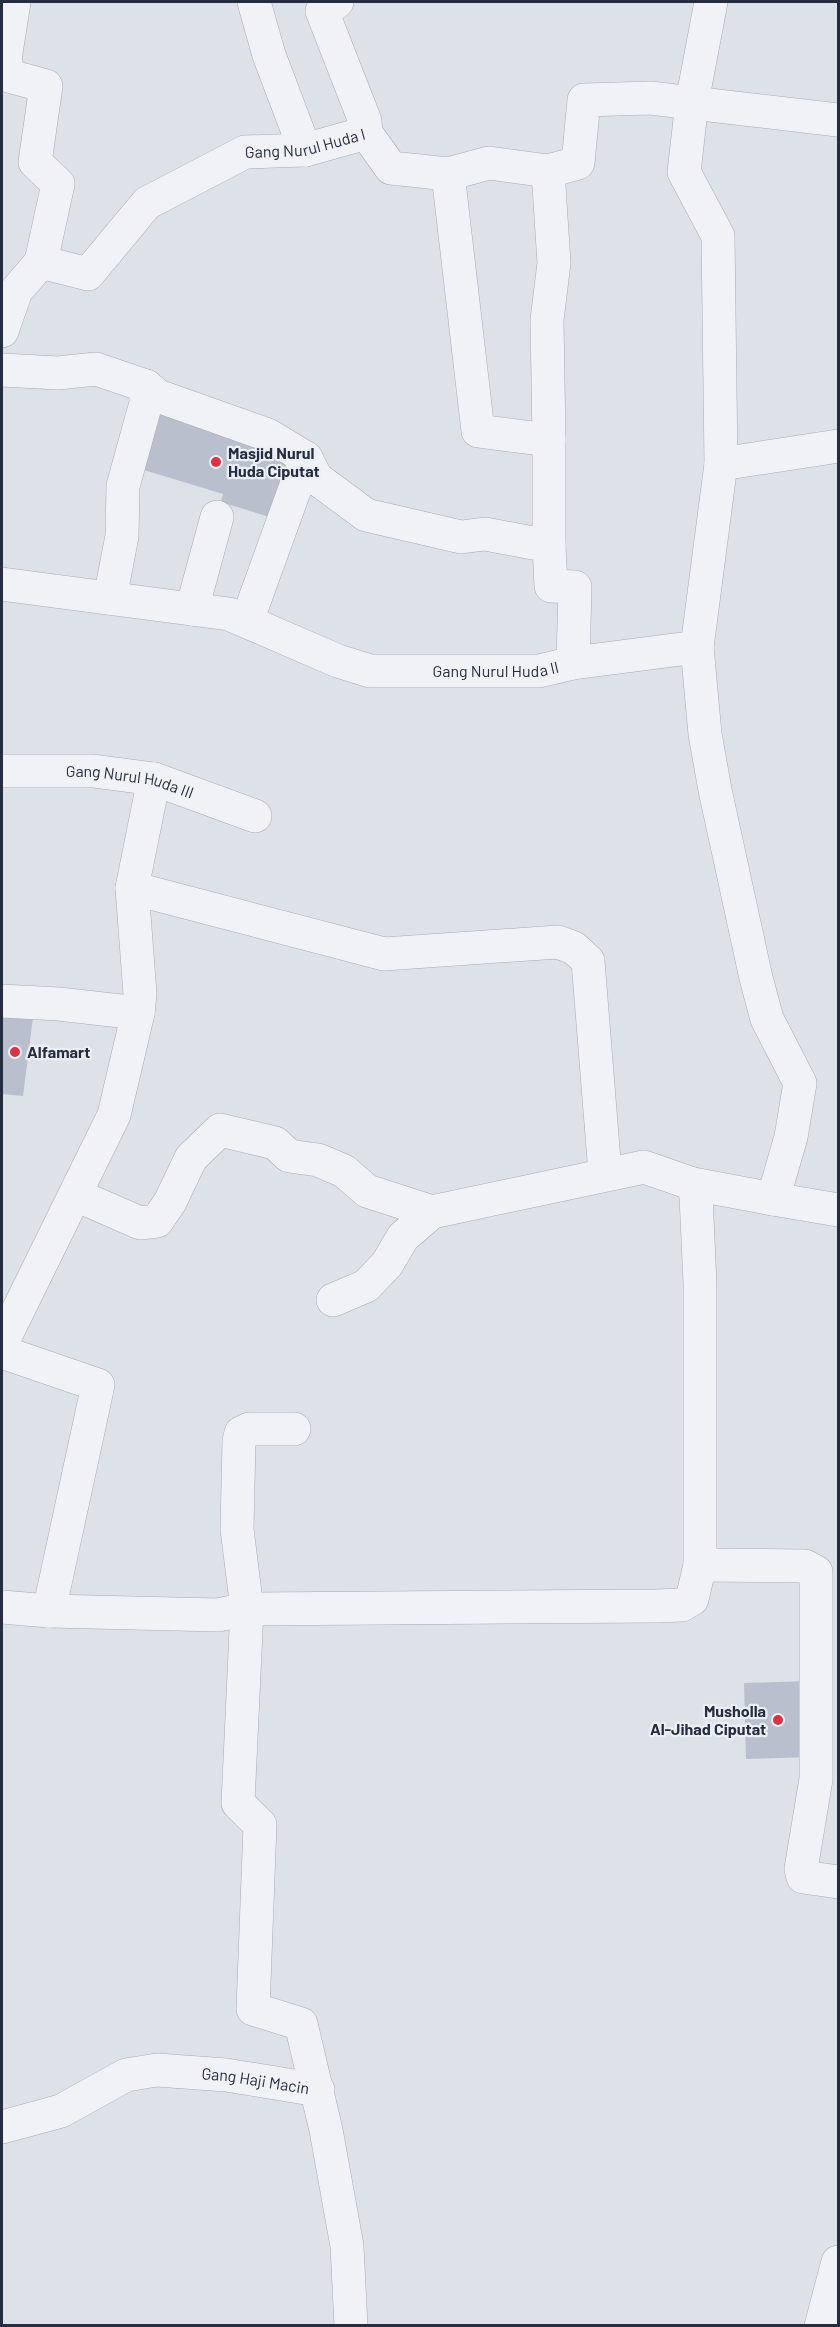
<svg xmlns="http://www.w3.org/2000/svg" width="840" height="2327" viewBox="0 0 840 2327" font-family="Barlow,sans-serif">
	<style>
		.building { fill: #b9bfcc }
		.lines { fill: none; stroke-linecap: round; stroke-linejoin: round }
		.minor-casing { stroke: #a6abb6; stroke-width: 34 }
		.minor { stroke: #f0f2f6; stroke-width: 33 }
		.poi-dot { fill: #dc3344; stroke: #ecf0f6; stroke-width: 2 }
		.labels { text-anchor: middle; stroke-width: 4.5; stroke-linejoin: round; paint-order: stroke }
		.street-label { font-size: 16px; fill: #252d40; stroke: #ecf0f6 }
		.poi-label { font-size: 16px; font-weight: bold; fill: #252d40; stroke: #ecf0f6; text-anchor: start }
	</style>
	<rect width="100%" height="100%" fill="#dde1e8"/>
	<path class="building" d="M155 401 298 457 279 520 221 502 223 494 134 467Z
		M2 1007 34 1010 23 1096 2 1094Z
		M810 1681 811 1757 746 1759 744 1683Z"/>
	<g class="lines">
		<defs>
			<g id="minor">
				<path d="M14 2 5 59 9 76 46 86 35 162 58 184 41 262"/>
				<path d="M254 2 269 55 305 150"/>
				<path d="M337 2 322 11 365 121 366 133"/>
				<path d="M711 2 692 102 684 172 718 236 721 464"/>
				<path d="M548 171 554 263 547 320 549 440"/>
				<path d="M448 174 478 431 549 440V546"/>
				<path id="s1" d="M2 331 16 291 41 262 88 274 147 203 245 152 305 150 366 133 391 168 448 174 489 163 548 171 578 163 584 100 650 98 838 120"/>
				<path d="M2 370 58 373 96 369 146 386 158 396 268 435 306 458 247 621"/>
				<path d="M306 458 316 478 366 515 461 537 485 534 549 546 551 586 575 587 573 663"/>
				<path id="s2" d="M2 584 229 614 338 661 370 671H539L573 663 697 647 721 464 838 446"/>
				<path d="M110 598 122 536 123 486 146 403V386"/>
				<path d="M192 609 217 517"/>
				<path id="s3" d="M2 771H93L154 779 255 816"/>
				<path d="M132 888 384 954 558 942 574 948 588 961 605 1173"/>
				<path d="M2 1001 59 1004 138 1013"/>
				<path d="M693 1184 773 1199 791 1137 800 1083 767 1019 756 978 715 790 705 734 697 647"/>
				<path d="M76 1195 140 1223 157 1221 170 1202 191 1158 220 1130 275 1143 289 1156 318 1160 344 1171 367 1191 432 1212"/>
				<path d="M773 1199 838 1210"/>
				<path d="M2 1343 114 1115 138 1013 140 994 132 888 154 779"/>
				<path d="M2 1352 98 1385 49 1611"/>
				<path d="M294 1429H249L241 1433 239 1441 237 1529 247 1609 238 1803 260 1825 253 2009 301 2024 326 2130 347 2246 351 2326"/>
				<path d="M700 1565 805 1566 816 1572V1779L801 1869 803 1877 838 1882"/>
				<path d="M2 1607 49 1611 218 1615 247 1609 656 1606 682 1605 692 1599 700 1565V1283L696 1196 693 1184 644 1167 432 1212 403 1237 387 1264 366 1286 333 1300"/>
				<path id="s4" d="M2 2127 61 2111 126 2075 157 2070 226 2075 318 2090"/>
				<path d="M821 2326 838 2262"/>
			</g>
		</defs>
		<use href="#minor" class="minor-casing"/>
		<use href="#minor" class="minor"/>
	</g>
	<g class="poi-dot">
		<circle cx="216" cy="462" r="6"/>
		<circle cx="15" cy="1052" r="6"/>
		<circle cx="778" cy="1720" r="6"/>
	</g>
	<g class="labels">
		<g class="street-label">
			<text dy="6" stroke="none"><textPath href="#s1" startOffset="393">Gang Nurul Huda I</textPath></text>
			<text dy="6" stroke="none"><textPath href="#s2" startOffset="507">Gang Nurul Huda II</textPath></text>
			<text dy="6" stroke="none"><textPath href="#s3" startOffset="129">Gang Nurul Huda III</textPath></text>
			<text dy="6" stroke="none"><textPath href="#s4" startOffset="266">Gang Haji Macin</textPath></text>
		</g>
		<g class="poi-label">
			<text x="228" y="459">Masjid Nurul<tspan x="228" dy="18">Huda Ciputat</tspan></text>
			<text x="27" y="1058">Alfamart</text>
			<text x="766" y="1717" text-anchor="end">Musholla<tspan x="766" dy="18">Al-Jihad Ciputat</tspan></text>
		</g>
	</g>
	<rect width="840" height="2327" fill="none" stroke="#252d40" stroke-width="6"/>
</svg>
